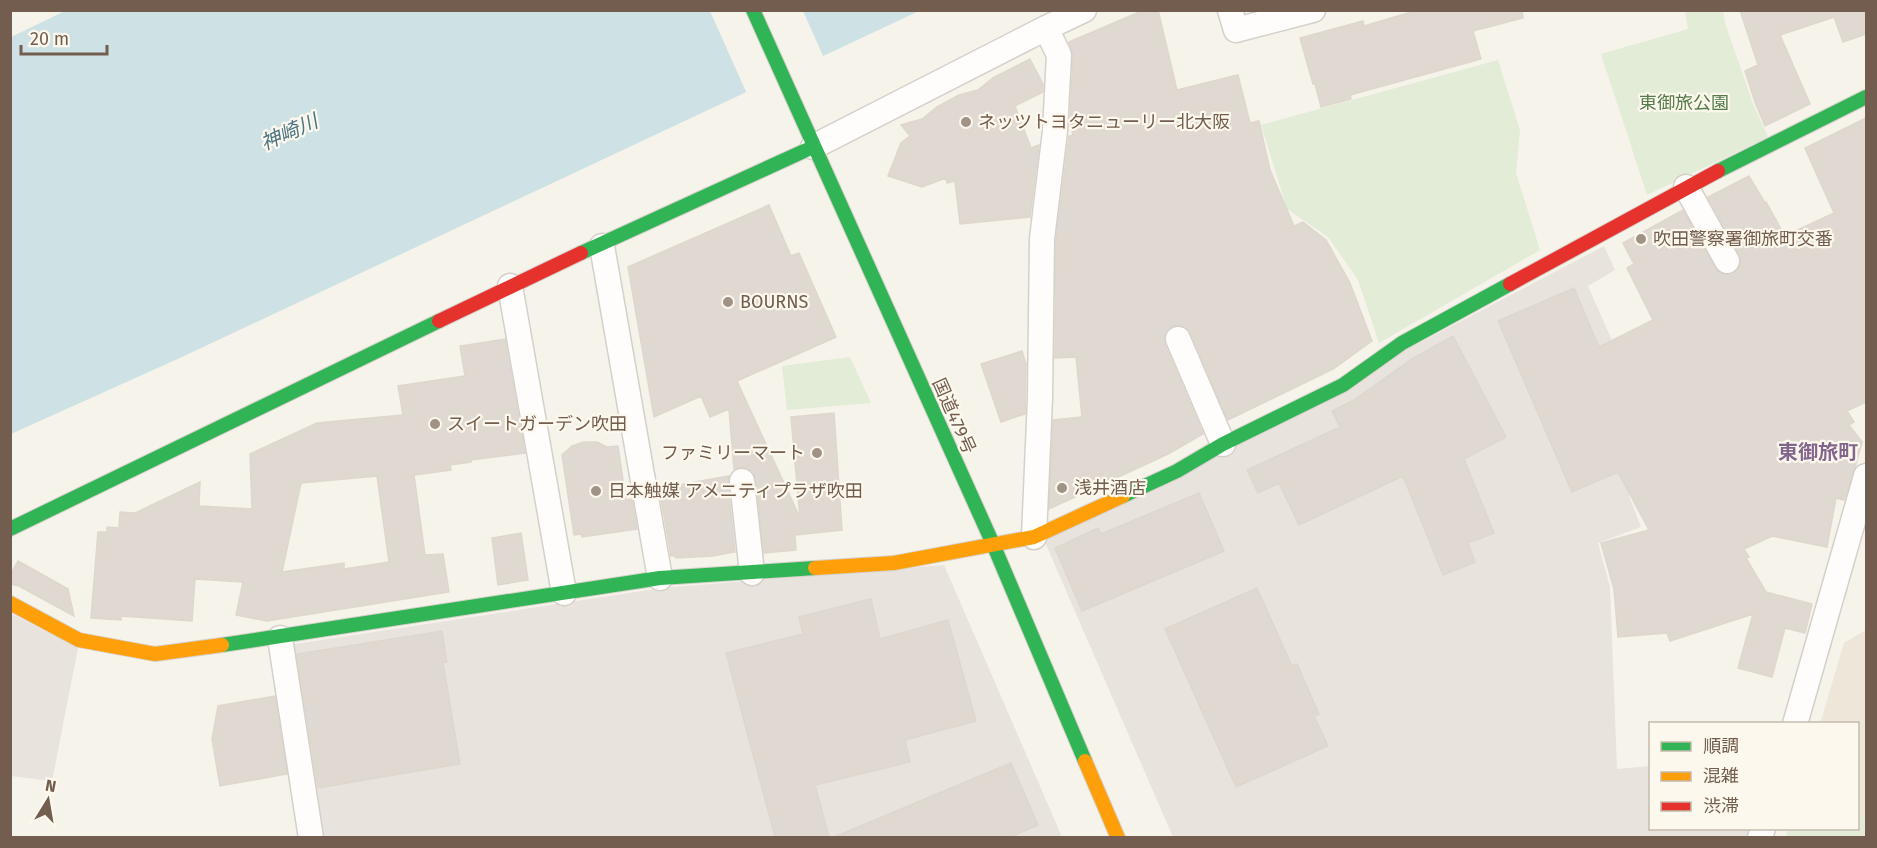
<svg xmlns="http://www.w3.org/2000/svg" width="1877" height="848" viewBox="0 0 1877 848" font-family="'Fira Sans','Noto Sans JP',sans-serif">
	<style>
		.residential { fill: #eee6d9 }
		.industrial { fill: #e8e3dc }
		.green { fill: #e2ecd7 }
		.water { fill: #cee2e5 }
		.pier { fill: #f6f3eb }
		.building { fill: #dfd9d1; stroke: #ded7ce; stroke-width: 1.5; fill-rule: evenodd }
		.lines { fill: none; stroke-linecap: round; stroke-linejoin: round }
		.street-casing { stroke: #d5d0c9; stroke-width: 27 }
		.fast-casing { stroke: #d6d0c9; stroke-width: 16 }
		.slow-casing { stroke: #d6d0c9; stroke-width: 16 }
		.jam-casing { stroke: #d6d0c9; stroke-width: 16 }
		.street { stroke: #fefdfc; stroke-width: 24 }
		.fast { stroke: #30b455; stroke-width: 14 }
		.slow { stroke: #ff9f0a; stroke-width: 14 }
		.jam { stroke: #e5322d; stroke-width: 14 }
		.poi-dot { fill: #a09285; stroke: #fdf8ed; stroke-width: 2 }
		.labels { text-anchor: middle; stroke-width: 4.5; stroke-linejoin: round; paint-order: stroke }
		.park-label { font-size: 18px; fill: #557c4a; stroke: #fdf8ed }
		.poi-label { font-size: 18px; fill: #725d4e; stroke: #fdf8ed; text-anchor: start }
		.street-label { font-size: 18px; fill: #725d4e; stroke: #fdf8ed }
		.water-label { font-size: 20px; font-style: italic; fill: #497583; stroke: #fdf8ed }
		.neighbourhood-label { font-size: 20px; font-weight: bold; fill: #83668e; stroke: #fdf8ed }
	</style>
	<rect width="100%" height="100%" fill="#f6f3eb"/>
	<path class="residential" d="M1866 630V818L1858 815V724H1820L1844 643Z"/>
	<path class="industrial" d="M1604 246 1615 270 1588 286 1669 470 1629 496 1641 527 1598 543 1610 587 1617 769 1650 766V828L1749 829 1746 837H1173L1044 540Z
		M944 565 1062 837H322L289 645 661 588Z
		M10 613 78 648 52 781 11 776Z"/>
	<path class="green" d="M1685 11H1723L1725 23 1753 104 1768 137 1647 195 1601 54 1688 29Z
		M1498 60 1520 130 1516 173 1540 250 1379 343 1358 280 1328 237 1287 209 1261 125Z
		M850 357 871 403 787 410 782 366Z
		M1858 815 1866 818V837H1786L1788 829 1858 828Z"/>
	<path class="water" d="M65 11H919L182 357 11 434V37Z"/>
	<path class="pier" d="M710 11H803L824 58 747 94Z"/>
	<path class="building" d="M1144 10H1158L1177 90 1238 75 1250 123 1259 121 1270 170 1294 226 1303 222 1326 240 1350 283 1372 341 1333 369 1228 420 1191 333 1186 327 1180 325 1172 326 1166 331 1164 337 1165 345 1203 434 1168 454 1049 509 1053 420 1082 417 1076 357 1055 358 1056 240 1069 136 1073 135 1070 122 1073 56 1069 42Z
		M1418 10H1522L1523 18 1473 31 1481 59 1350 95 1351 99 1321 107 1315 84H1313L1300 38 1363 21 1364 26Z
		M1740 10H1866V34L1843 42 1834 17 1780 35 1810 104 1765 126 1755 102 1745 71 1758 65Z
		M1030 59 1043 84V92L1015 106 1031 148 1039 145 1030 217 960 224 955 181 947 183 946 178 922 187 888 176 901 143 910 136 901 125 922 119 937 107 959 95 978 90 993 78Z
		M1866 118V402L1847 411 1854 422 1849 425 1862 442 1855 468 1844 500 1836 498 1827 547 1772 536 1744 549 1749 557 1746 558 1766 592 1812 604 1805 633 1785 628 1772 677 1738 668 1753 614 1670 641 1667 633 1618 637 1614 589 1601 543 1649 530 1618 472 1572 492 1498 321 1574 288 1599 347 1653 320 1627 268 1634 264 1623 243 1683 210 1715 268 1720 273 1726 275 1733 274 1739 268 1741 261 1740 255 1708 197 1749 176 1765 203 1766 202 1785 236 1834 213 1805 148Z
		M769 205 791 256 799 253 836 337 737 381 800 518 791 417 834 413 842 530 795 535 796 550 764 553 756 479 753 472 748 468 741 467 734 469 729 409 710 417 701 396 654 417 628 267Z
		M1453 336 1506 437 1464 459 1494 533 1468 543 1475 562 1443 575 1403 476 1299 525 1279 483 1258 493 1247 470 1340 427 1332 411 1354 400 1412 359Z
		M505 339 525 453 471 460V462L450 465 451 470 414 475 425 555 443 554 449 592 267 621 236 615 243 582 195 579 192 621 121 616V620L91 618 98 532H107V527L119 528 120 512 135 513 200 482 199 506 252 509 250 454 317 423 403 415 398 386 465 376 460 346ZM377 476 389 562 344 569V563L282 572 301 483Z
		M1022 351 1026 364 1025 414 1001 422 981 364Z
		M584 442H597L607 447 618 446 626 500 632 499 637 529 582 537 581 534 574 535 562 455 572 446Z
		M729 476 728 483 735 552 713 556 676 558 675 556H671L660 493 673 491 672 486Z
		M1199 493 1224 551 1082 611 1055 548 1098 528 1101 534Z
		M521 533 528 580 498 585 492 538Z
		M18 561 68 589 74 616 19 586 10 584V575Z
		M1257 588 1292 666 1297 664 1319 714 1314 716 1328 746 1236 787 1165 629Z
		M871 599 880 639 948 620 976 721 905 740 910 762 815 785 829 837H775L726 653 803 634 799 617Z
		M442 631 447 662 443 663 460 764 318 788 297 654Z
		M275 696 287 774 220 786 212 739 218 706Z
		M1011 763 1038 825 1010 837H834Z"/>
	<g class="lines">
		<defs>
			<path id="street" d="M1230 10 1236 30 1313 10
				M813 147 1046 28 1084 10
				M1686 187 1727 261
				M602 246 660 578
				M510 286 564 593
				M1178 339 1223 444
				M742 481 752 573
				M1034 537 1040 398 1042 239 1055 131 1059 55 1046 28
				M280 638 311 838
				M1795 724 1866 476
				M1760 838 1763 828"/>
			<path id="fast" d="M753 10 993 544 1085 761
				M1718 171 1866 97
				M581 253 813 147
				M1123 496 1177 471 1223 444 1343 385 1402 343 1510 284
				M10 529 439 321
				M222 645 660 578 815 568"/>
			<path id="slow" d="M815 568 894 563 1034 537 1123 496
				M10 603 79 640 155 654 222 645
				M1085 761 1118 838"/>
			<path id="jam" d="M1510 284 1718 171
				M439 321 581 253"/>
		</defs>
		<use href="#street" class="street-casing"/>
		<use href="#fast" class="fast-casing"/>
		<use href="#slow" class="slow-casing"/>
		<use href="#jam" class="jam-casing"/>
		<use href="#street" class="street"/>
		<use href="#fast" class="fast"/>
		<use href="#slow" class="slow"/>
		<use href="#jam" class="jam"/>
	</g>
	<g class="poi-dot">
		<circle cx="966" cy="122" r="6"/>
		<circle cx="1641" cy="239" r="6"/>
		<circle cx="728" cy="302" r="6"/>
		<circle cx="435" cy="424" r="6"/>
		<circle cx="817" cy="453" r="6"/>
		<circle cx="1062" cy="488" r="6"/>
		<circle cx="596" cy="491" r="6"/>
	</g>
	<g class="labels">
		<g class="park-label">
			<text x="1684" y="109">東御旅公園</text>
		</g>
		<g class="poi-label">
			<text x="978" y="128">ネッツトヨタニューリー北大阪</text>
			<text x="1653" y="245">吹田警察署御旅町交番</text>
			<text x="740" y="308">BOURNS</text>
			<text x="447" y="430">スイートガーデン吹田</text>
			<text x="805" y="459" text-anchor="end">ファミリーマート</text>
			<text x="1074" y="494">浅井酒店</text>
			<text x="608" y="497">日本触媒 アメニティプラザ吹田</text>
		</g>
		<g class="street-label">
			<text transform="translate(954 416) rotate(66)" y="6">国道479号</text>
		</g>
		<g class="water-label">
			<text transform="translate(289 132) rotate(-24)" y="7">神崎川</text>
		</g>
		<g class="neighbourhood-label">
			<text x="1818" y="459">東御旅町</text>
		</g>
	</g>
	<rect width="1877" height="848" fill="none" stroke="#725d4e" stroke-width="24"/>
	<rect x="1649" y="722" width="210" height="108" fill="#fdf8ed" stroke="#c5baad" stroke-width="1.5"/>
	<rect x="1661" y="742" width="30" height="9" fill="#30b455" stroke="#c5baad" stroke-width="1.5"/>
	<text x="1703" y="752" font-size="18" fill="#725d4e">順調</text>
	<rect x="1661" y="772" width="30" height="9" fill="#ff9f0a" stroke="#c5baad" stroke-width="1.5"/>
	<text x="1703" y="782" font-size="18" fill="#725d4e">混雑</text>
	<rect x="1661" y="802" width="30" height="9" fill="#e5322d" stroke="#c5baad" stroke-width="1.5"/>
	<text x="1703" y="812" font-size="18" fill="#725d4e">渋滞</text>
	<g transform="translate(48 800) rotate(11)" stroke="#fdf8ed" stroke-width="4.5" paint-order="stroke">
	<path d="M0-4.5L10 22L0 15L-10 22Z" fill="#725d4e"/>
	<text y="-9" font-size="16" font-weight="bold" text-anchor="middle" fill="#725d4e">N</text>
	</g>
	<path d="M21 45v9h86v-9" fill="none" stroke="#725d4e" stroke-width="3"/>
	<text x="30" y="45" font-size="18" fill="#725d4e" stroke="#fdf8ed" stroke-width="4.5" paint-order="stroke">20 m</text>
</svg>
